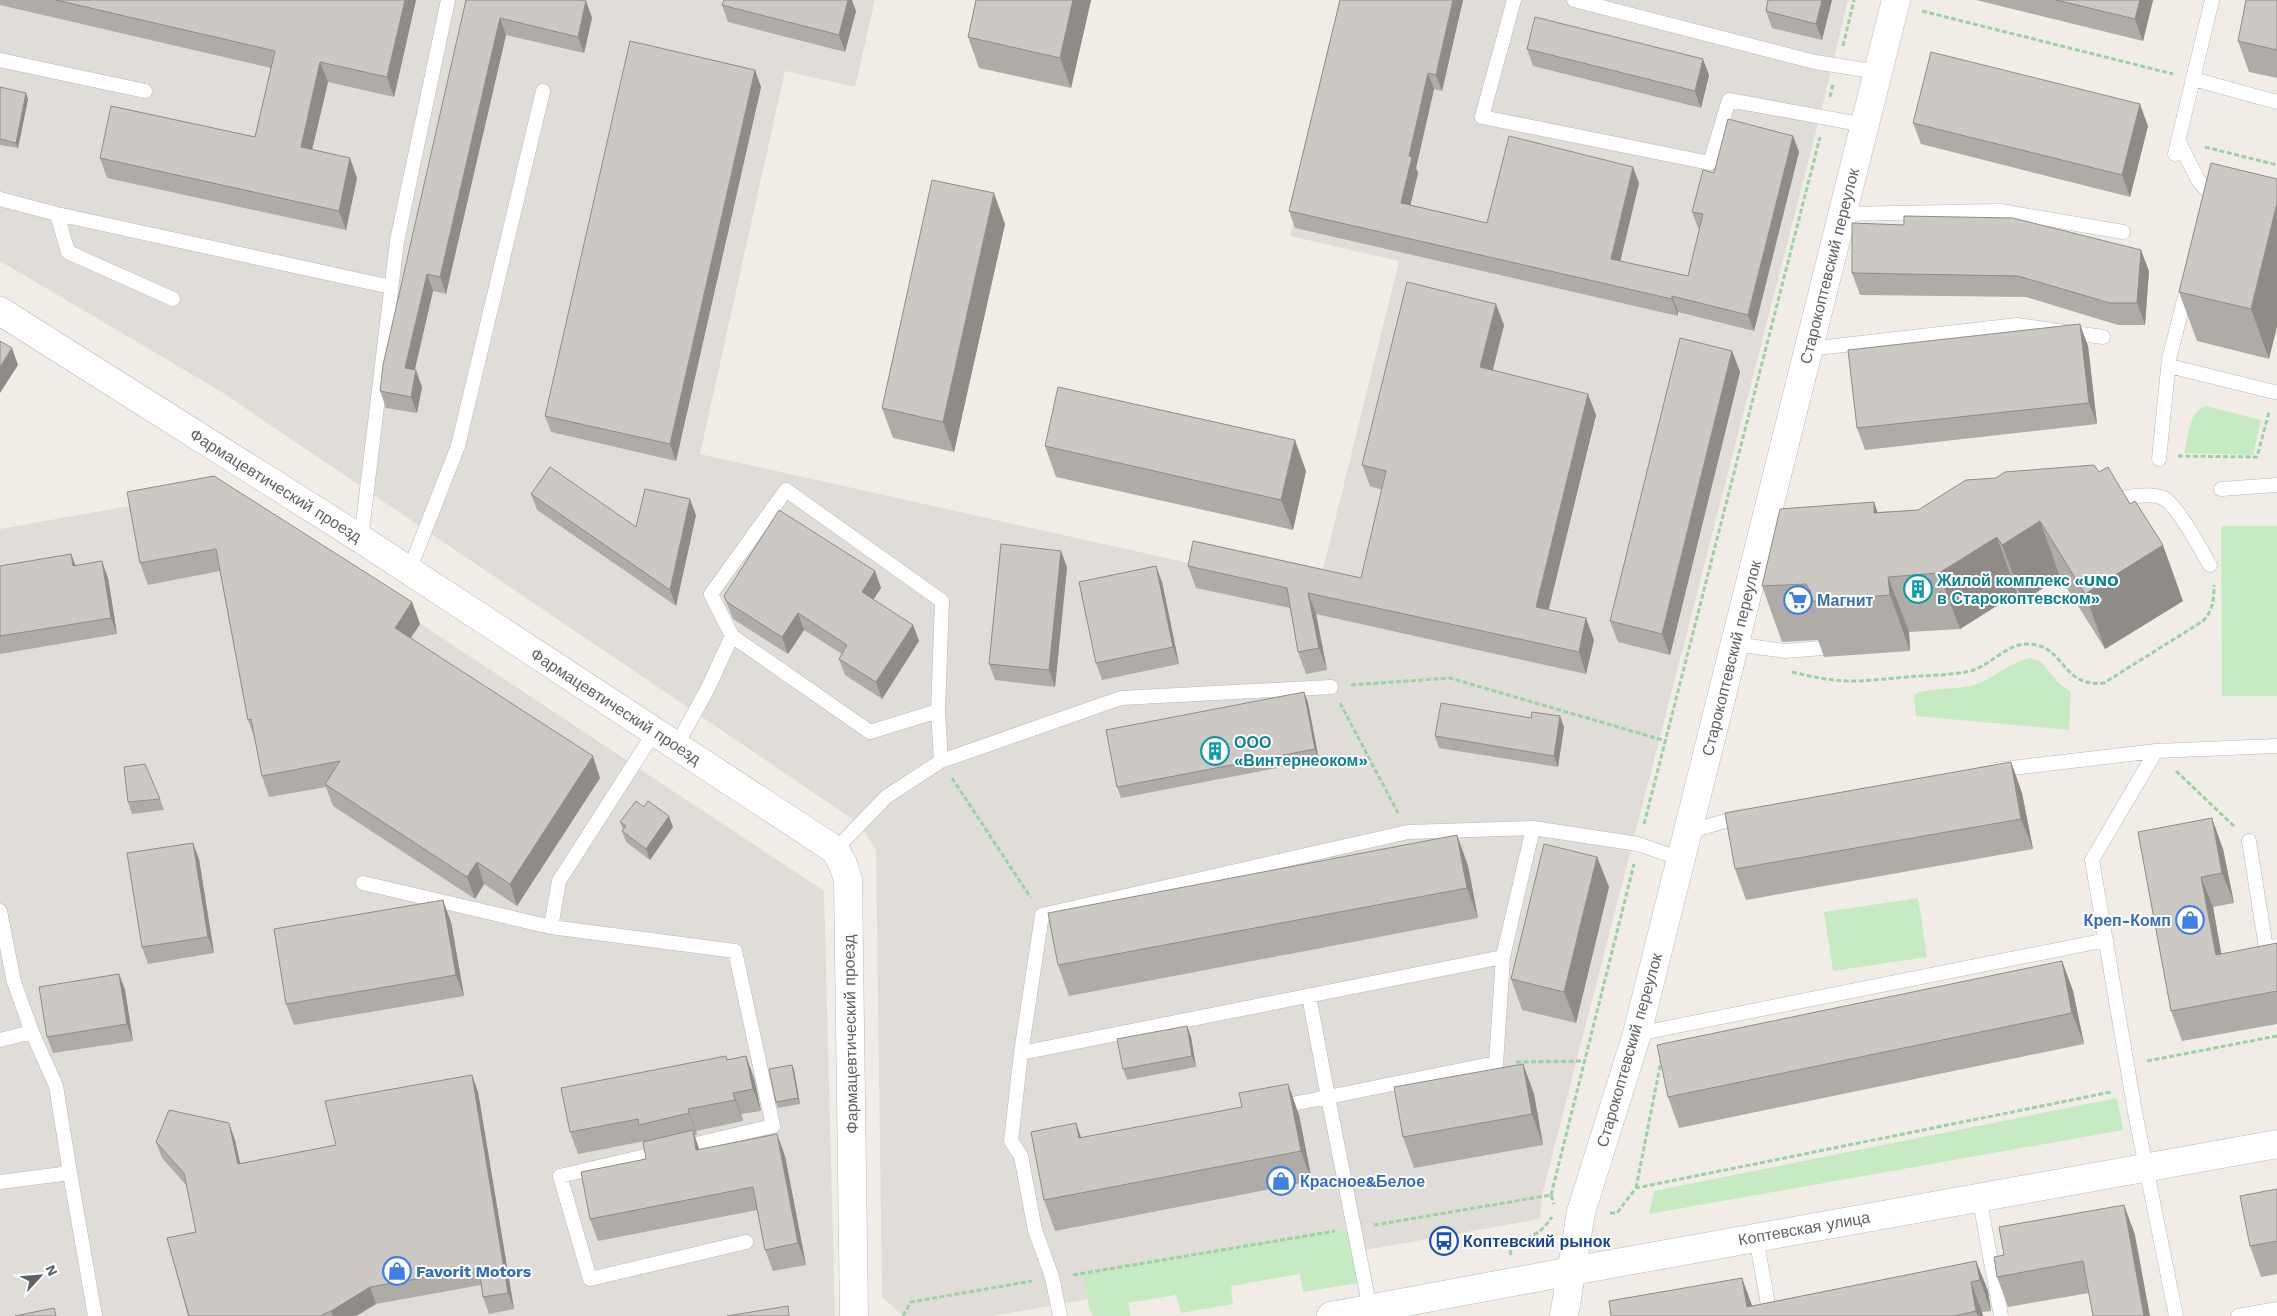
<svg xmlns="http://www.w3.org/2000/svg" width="2277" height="1316" viewBox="0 0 2277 1316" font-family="'Work Sans',sans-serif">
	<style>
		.industrial { fill: #e0ddd9 }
		.green { fill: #c6eac1 }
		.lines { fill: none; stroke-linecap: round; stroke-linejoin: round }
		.lane-casing { stroke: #b4b8bc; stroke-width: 15 }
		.street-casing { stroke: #b4b8bc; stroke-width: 29 }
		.secondary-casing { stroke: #b5babf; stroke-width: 29 }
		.path { stroke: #9cd1a4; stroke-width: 3; stroke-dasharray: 5 2.5; stroke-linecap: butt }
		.lane { stroke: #fff; stroke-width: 14 }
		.street { stroke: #fff; stroke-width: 28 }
		.secondary { stroke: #fff; stroke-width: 28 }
		.wall { fill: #afaca8 }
		.shaded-wall { fill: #8f8c88 }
		.building { fill: #ccc8c3; stroke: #8f8c88 }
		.labels { text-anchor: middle; stroke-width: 4; stroke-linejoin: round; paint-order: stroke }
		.street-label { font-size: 16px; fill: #5e6368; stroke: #fff }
		.culture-label { font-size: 16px; font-weight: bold; fill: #0d838f; stroke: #fff; text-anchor: start }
		.shop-label { font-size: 16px; font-weight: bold; fill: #366cbe; stroke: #fff; text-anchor: start }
		.transit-label { font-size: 16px; font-weight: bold; fill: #164399; stroke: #fff; text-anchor: start }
	</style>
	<rect width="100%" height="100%" fill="#f1ede6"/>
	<path class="industrial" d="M0 0H875L855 87 785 71 700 454 1189 563 1194 540 1323 569 1399 261 1290 236 1342 0H1848L1820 116 1543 1191 1540 1219 993 1316H903L882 1297 876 850 860 824 220 391 0 261Z
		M219 490 824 891 835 1316H0V529Z"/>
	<path class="green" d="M2206 406 2261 420 2253 455 2184 453C2188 439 2189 410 2206 406Z
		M2221 526H2277V696H2222Z
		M2030 658C2046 661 2047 671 2058 682 2061 686 2067 688 2071 693L2069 730 1916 716 1914 696 1917 693C1935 687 1956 690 1974 685 1994 678 2010 662 2030 658Z
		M1918 898 1927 957 1833 971 1824 912Z
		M2117 1098 2123 1130 1649 1214 1654 1191Z
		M1347 1229 1358 1283 1303 1292 1300 1274 1231 1286 1233 1304 1181 1313 1176 1295 1128 1303 1130 1316H1093L1089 1307 1083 1274Z"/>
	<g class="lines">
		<defs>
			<path id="lane" d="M1514 0 1482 117 1710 163 1729 100 1865 125
				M1574 0 1815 62 1878 72
				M2212 0 2193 79 2277 102
				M0 60 145 91
				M2178 140 2198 180 2210 194
				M2175 154 2193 79
				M0 199 57 214 391 287
				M57 214 68 252 173 299
				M1842 214 2000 211 2123 232
				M1809 349 2017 325 2103 337
				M2169 366 2274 392
				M2159 459 2169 359 2188 285
				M2221 489 2277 485
				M2109 499C2124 498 2148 492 2163 498 2177 504 2201 550 2210 565
				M361 539 397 241 448 0
				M409 571 458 446 543 91
				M1735 644 1785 651 1823 648
				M938 711 941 761
				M655 731 559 881 551 927 735 951 773 1126 560 1176 590 1279 746 1242
				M676 746 707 690 732 636 711 594 786 490 942 601 938 711 870 732 732 636
				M1995 770 2156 751
				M1687 832 1743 816
				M2249 841 2266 948 2277 946
				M835 850 886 797 941 761 1121 698 1331 687
				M363 883 551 927
				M0 911 14 982 32 1032 56 1086 70 1173
				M1309 996 1328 1097 1496 1063 1503 957
				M1637 1034 2106 940
				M0 1040 32 1032
				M1021 1053 1042 915 1408 832 1533 828
				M1277 1107 1328 1097 1370 1309
				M0 1182 70 1173 95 1316
				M1979 1196 2001 1316
				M1756 1237 1770 1316
				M1060 1316 1052 1277 1035 1230 1021 1156 1011 1141 1021 1053 1503 957 1533 828 1638 844 1681 859
				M2176 1316 2135 1112 2092 860 2156 751 2277 746
				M2238 1316 2277 1309"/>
			<path id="street" d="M0 311 361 539 835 850 843 864 848 880 854 1316
				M1564 1316 1581 1212 1637 1034 1896 0"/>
			<path id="secondary" d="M1331 1316 1572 1271 2277 1144"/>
		</defs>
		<use href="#lane" class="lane-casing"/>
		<use href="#street" class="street-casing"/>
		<use href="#secondary" class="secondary-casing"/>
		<path class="path" d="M1922 11 2173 74
			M1843 46 1854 0
			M1830 97 1833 84
			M2205 147 2277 165
			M2178 456 2257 457 2269 412
			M1792 672C1812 677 1832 681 1852 681 1875 681 1898 677 1920 676 1936 675 1954 675 1970 671 1990 666 2006 644 2027 644 2066 644 2060 688 2104 683L2203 621C2213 610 2214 600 2214 585
			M1351 685 1450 678 1666 741
			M1340 703 1398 813
			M2176 771 2235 827
			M952 778 1031 898
			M1644 824 1820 137
			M2147 1061 2277 1036
			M1516 1062 1585 1061
			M1636 1188 1661 1061
			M1551 1195 1634 864
			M1610 1213H1617L1636 1188 2111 1092
			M1374 1225 1551 1195 1554 1204
			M1511 1255 1509 1244C1528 1239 1540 1235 1552 1217
			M1073 1275 1335 1231
			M903 1316 911 1302 1032 1281"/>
		<use href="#lane" class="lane"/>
		<use href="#street" class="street"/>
		<use href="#secondary" class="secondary"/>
	</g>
	<path class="wall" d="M0 0H416L394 97 328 82 312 150 357 178 346 230 107 178 100 158 255 137 271 68 0 5Z
		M466 0 586 1 592 18 584 53 506 35 446 294 433 291 415 370 422 387 417 413 386 408 380 391Z
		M1091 0 1071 88 979 68 968 37Z
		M1340 0H1463L1442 91 1434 89 1416 168 1418 173 1410 205 1487 223 1639 183 1620 261 1688 276 1700 229 1698 228 1692 212 1714 173 1793 136 1799 152 1754 331 1678 312V316L1295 228 1289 211Z
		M1768 0H1832L1822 40 1772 28 1766 11Z
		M1976 0H2153L2143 41Z
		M2277 0V78L2249 72 2238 41Z
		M722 5 856 11 845 52 728 22Z
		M1527 49 1709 75 1701 108 1533 66Z
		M755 70 761 87 676 461 551 432 545 416Z
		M0 87 28 99 18 148 0 145Z
		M1913 123 2148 126 2130 197 1921 144Z
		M2211 163 2269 359 2197 341 2179 292Z
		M1005 224 954 452 893 438 882 408Z
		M2149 271 2145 325H2118L2026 297 1860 295 1852 273Z
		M1504 325 1493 370 1596 415 1548 610 1594 640 1586 674 1316 614 1327 670 1306 674 1298 652 1290 608 1196 588 1188 566 1361 578 1382 490 1370 486 1362 465Z
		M2088 346 2097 424 1865 450 1857 428Z
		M1732 351 1740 372 1670 655 1618 642 1610 621Z
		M1045 446 1306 471 1293 530 1056 477Z
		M1996 478 2183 601 2105 649 2060 577 2023 601 2017 593 1960 629 1909 632 1910 651 1824 657 1818 640 1782 642 1762 586 1877 512 1918 510Z
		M127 492 412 602 420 624 411 638 600 778 517 906 484 884 475 899 333 806 326 787 269 797 262 776 255 739 248 720 220 571 148 585 140 563Z
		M531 494 636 527 696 515 676 606 537 510Z
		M71 554 76 566 108 578 117 634 0 654V566Z
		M1067 567 1055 687 995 680 989 664Z
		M875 571 881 588 873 599 913 625 919 641 882 699 845 675 839 659 842 654 804 630 788 654 733 619 724 596Z
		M1162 582 1179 664 1102 680 1096 663Z
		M1304 692 1308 703 1319 760 1121 798 1117 787Z
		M1564 727 1558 767 1439 748 1435 736Z
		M2011 762 2022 793 2033 849 1746 900 1735 869Z
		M160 799 164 810 132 814 128 802Z
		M620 822 673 827 650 860 626 842 622 831 623 829Z
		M2138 832 2223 849 2234 903 2213 907 2221 954 2277 943V1024L2182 1041 2171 1011Z
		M1457 835 1468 866 1478 918 1069 996 1058 965Z
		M1597 857 1609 887 1576 1023 1522 1010 1511 979Z
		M199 859 214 953 148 964 142 947Z
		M451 922 464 996 294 1025 286 1004Z
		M2062 961 2073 991 2084 1044 1679 1128 1668 1097Z
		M119 974 125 990 133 1041 53 1053 47 1037Z
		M1187 1026 1191 1037 1196 1067 1127 1080 1123 1069Z
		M726 1056 727 1060 754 1078 761 1111 741 1114 743 1121 696 1131 697 1135H694L699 1149 785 1156 806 1265 773 1271 765 1250 757 1210 598 1241 590 1219 646 1159 645 1142V1141L578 1154 570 1132Z
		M1523 1064 1534 1094 1543 1145 1414 1168 1403 1137Z
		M792 1065 794 1070 800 1104 778 1108 776 1102Z
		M472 1075 478 1092 514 1309 489 1314 483 1297 481 1285 376 1304 356 1316H188L167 1238 196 1232 187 1186 162 1158 156 1142 235 1140 240 1164 336 1145Z
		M1288 1084 1299 1115 1312 1181 1055 1231 1044 1200 1081 1138 1242 1107Z
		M2277 1189V1274L2261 1277 2250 1246Z
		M2124 1205 2135 1235 2089 1293 2008 1307 1997 1277 2004 1255Z
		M1976 1261 1988 1291 1991 1311 1982 1312 1983 1316H1611L1742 1278 1752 1306Z"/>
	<path class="shaded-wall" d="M405 0H416L394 97 387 77Z
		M848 0H852L856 11 845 52 839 35Z
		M1073 0H1091L1071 88 1060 58Z
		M1453 0H1463L1442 91 1436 75Z
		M1822 0H1832L1822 40 1816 24Z
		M2140 0H2153L2143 41 2135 19Z
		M586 1 592 18 584 53 578 37Z
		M500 18 506 35 446 294 440 277Z
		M1703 59 1709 75 1701 108 1695 91Z
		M320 62 328 82 308 167 301 147Z
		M755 70 761 87 676 461 670 444Z
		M1428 73 1434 89 1416 168 1418 173 1407 220 1401 203 1409 156Z
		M26 93 28 99 18 148 16 143Z
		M2140 104 2148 126 2130 197 2122 175Z
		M1793 136 1799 152 1754 331 1748 315Z
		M350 158 357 178 346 230 339 211Z
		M1633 167 1639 183 1617 275 1611 259Z
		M994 193 1005 224 954 452 943 422Z
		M2277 203V327L2269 359 2251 309Z
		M2141 250 2149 271 2145 325 2137 303Z
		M427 274 433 291 411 385 405 368Z
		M1672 296 1678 312V316L1672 299Z
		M1496 304 1504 325 1488 388 1480 367Z
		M2080 324 2088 346 2097 424 2089 403Z
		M12 348 18 365 0 393V367Z
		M1732 351 1740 372 1670 655 1662 634Z
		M416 370 422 387 417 413 411 397Z
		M1588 394 1596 415 1544 629 1536 607Z
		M1295 440 1306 471 1293 530 1281 500Z
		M690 499 696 515 676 606 670 590Z
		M1874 502 1894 558 1874 513Z
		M2040 521 2060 577 2023 601 2002 545Z
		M1997 537 2017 593 1960 629 1939 573Z
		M2163 545 2183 601 2105 649 2085 594Z
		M1061 551 1067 567 1055 687 1049 670Z
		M71 554 77 570 73 566Z
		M102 561 108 578 117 634 111 618Z
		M1156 566 1162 582 1179 664 1173 647Z
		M875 571 881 588 868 608 862 592Z
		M1888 577 1909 632 1910 651 1890 595Z
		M1308 593 1316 614 1327 670 1319 648Z
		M412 602 420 624 403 649 395 628Z
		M798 613 804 630 788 654 782 637Z
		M1586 618 1594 640 1586 674 1579 652Z
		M913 625 919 641 882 699 876 682Z
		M1304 692 1308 703 1319 760 1315 749Z
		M1560 716 1564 727 1558 767 1554 756Z
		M593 756 600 778 517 906 510 884Z
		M2011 762 2022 793 2033 849 2021 819Z
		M669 816 673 827 650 860 646 849Z
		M2212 818 2223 849 2234 903 2222 873Z
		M1457 835 1468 866 1478 918 1467 888Z
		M193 843 199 859 214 953 208 937Z
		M1597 857 1609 887 1576 1023 1564 992Z
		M477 862 484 884 475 899 467 877Z
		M2201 877 2213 907 2227 985 2216 955Z
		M443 900 451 922 464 996 456 975Z
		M2062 961 2073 991 2084 1044 2072 1013Z
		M119 974 125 990 133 1041 127 1024Z
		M1187 1026 1191 1037 1196 1067 1192 1056Z
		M746 1056 754 1078 761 1111 753 1089Z
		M1523 1064 1534 1094 1543 1145 1532 1114Z
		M792 1065 794 1070 800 1104 798 1098Z
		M472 1075 478 1092 514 1309 508 1293Z
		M1288 1084 1299 1115 1312 1181 1301 1151Z
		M733 1093 741 1114 743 1121 735 1100Z
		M688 1109 696 1131 697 1135 689 1113Z
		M229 1123 235 1140 244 1181 238 1164Z
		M1076 1123 1087 1154 1079 1138Z
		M693 1130 700 1152 696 1150Z
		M777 1134 785 1156 806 1265 798 1243Z
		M2124 1205 2135 1235 2150 1316H2144Z
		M1976 1261 1988 1291 1991 1311 1980 1280Z
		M1742 1278 1753 1308 1747 1307Z
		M1971 1282 1982 1312 1983 1316H1978L1976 1311Z
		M370 1287 376 1304 356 1316H333L331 1311Z"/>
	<path class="building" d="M56 0H405L387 77 320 62 301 147 350 158 339 211 100 158 111 106 255 137 275 51Z
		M466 0H582L586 1 578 37 500 18 440 277 427 274 405 368 416 370 411 397 380 391 383 365Z
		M724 0H848L839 35 722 5Z
		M976 0H1073L1060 58 968 37Z
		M1340 0H1453L1436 75 1428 73 1409 156 1412 157 1401 203 1487 223 1509 136 1633 167 1611 259 1688 276 1703 214 1692 212 1703 170 1714 173 1728 119 1793 136 1748 315 1672 296V299L1289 211Z
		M1768 0H1822L1816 24 1766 11Z
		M2056 0H2140L2135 19Z
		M2246 0H2277V50L2238 41Z
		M1535 17 1703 59 1695 91 1527 49Z
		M630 41 755 70 670 444 545 416Z
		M1931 52 2140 104 2122 175 1913 123Z
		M0 87 26 93 16 143 0 139Z
		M2211 163 2277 179V203L2251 309 2179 292Z
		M932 180 994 193 943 422 882 408Z
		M1904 216 2013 218 2141 250 2137 303H2110L2018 276 1852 273V223L1904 225Z
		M1407 282 1496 304 1480 367 1588 394 1536 607 1586 618 1579 652 1308 593 1319 648 1298 652 1287 588 1188 566 1193 541 1361 578 1386 471 1362 465Z
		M2080 324 2089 403 1857 428 1848 350Z
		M1680 338 1732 351 1662 634 1610 621Z
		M0 341 12 348 0 367Z
		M1058 387 1295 440 1281 500 1045 446Z
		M2094 465 2099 472 2108 467 2130 504 2135 501 2163 545 2085 594 2040 521 2002 545 1997 537 1939 573 1888 577 1890 595 1804 602 1810 596 1811 592 1806 584 1762 586 1780 509 1874 502V513L1918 510 1966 480 1996 478 2005 472Z
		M550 467 636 527 645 489 690 499 670 590 531 494Z
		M214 476 412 602 395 628 593 756 510 884 477 862 467 877 325 784 340 761 262 776 251 719 248 720 216 549 140 563 127 492Z
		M779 510 875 571 862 592 913 625 876 682 839 659 847 645 798 613 782 637 727 602 724 596Z
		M1001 544 1061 551 1049 670 989 664Z
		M71 554 73 566 102 561 111 618 0 636V566Z
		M1156 566 1173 647 1096 663 1079 582Z
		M1304 692 1315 749 1117 787 1106 730Z
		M1441 703 1531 718 1532 712 1560 716 1554 756 1435 736Z
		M2011 762 2021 819 1735 869 1725 813Z
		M145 764 160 799 128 802 124 767Z
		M636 801 644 807 648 801 669 816 646 849 622 831 626 826 620 822Z
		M2212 818 2222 873 2201 877 2216 955 2277 943V991L2171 1011 2138 832Z
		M1457 835 1467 888 1058 965 1048 913Z
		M193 843 208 937 142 947 127 853Z
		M1544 844 1597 857 1564 992 1511 979Z
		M443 900 456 975 286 1004 274 929Z
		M2062 961 2072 1013 1668 1097 1657 1045Z
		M119 974 127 1024 47 1037 39 987Z
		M1187 1026 1192 1056 1123 1069 1117 1039Z
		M726 1056 727 1060 746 1056 753 1089 733 1093 735 1100 688 1109 689 1113 639 1125 638 1119 570 1132 561 1088Z
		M1523 1064 1532 1114 1403 1137 1394 1087Z
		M792 1065 798 1098 776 1102 769 1069Z
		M472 1075 508 1293 483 1297 479 1268 370 1287 331 1311 320 1316H189L167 1238 196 1232 184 1173 156 1142 169 1110 229 1123 238 1164 336 1145 325 1101Z
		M1288 1084 1301 1151 1044 1200 1031 1132 1076 1123 1079 1138 1242 1107 1239 1093Z
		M693 1130 696 1150 777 1134 798 1243 765 1250 753 1187 590 1219 581 1172 646 1159 643 1142Z
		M2277 1189V1241L2250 1246 2240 1196Z
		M2124 1205 2144 1316H2093L2083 1261 1997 1277 1994 1257 2004 1255 1999 1227Z
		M1976 1261 1980 1280 1971 1282 1976 1311 1954 1316H1611L1609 1301 1742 1278 1747 1307Z
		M788 1306 789 1316H727Z
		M54 1308 56 1316H15Z"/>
	<defs>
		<symbol id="building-ring" viewBox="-11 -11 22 22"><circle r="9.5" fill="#fff" stroke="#0f9aa8" stroke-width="1.5"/><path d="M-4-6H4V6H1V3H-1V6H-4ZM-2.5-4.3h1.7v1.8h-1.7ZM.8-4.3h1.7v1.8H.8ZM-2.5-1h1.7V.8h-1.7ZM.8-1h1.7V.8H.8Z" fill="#0f9aa8"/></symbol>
		<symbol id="supermarket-ring" viewBox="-11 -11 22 22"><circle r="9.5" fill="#fff" stroke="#3f7fe0" stroke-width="1.5"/><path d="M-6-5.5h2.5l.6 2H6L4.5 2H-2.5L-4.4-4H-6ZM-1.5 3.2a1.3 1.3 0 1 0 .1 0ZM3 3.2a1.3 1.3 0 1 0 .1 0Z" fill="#3f7fe0"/></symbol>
		<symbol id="shop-ring" viewBox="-11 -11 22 22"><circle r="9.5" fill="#fff" stroke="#3f7fe0" stroke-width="1.5"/><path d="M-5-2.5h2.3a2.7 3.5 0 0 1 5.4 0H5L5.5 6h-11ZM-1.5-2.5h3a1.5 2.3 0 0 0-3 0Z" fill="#3f7fe0"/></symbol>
		<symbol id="bus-ring" viewBox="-11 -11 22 22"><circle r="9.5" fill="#fff" stroke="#1a4fb4" stroke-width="1.5"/><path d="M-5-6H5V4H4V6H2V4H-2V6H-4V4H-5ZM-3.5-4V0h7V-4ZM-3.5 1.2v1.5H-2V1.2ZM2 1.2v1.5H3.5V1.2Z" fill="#1a4fb4"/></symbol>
	</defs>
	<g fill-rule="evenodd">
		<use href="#building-ring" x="1902" y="573" width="32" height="32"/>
		<use href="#supermarket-ring" x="1782" y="584" width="32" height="32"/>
		<use href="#building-ring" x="1199" y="735" width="32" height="32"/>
		<use href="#shop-ring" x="2174" y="904" width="32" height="32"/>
		<use href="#shop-ring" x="1265" y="1165" width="32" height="32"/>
		<use href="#bus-ring" x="1428" y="1225" width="32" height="32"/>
		<use href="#shop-ring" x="381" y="1255" width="32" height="32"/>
	</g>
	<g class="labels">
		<g class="street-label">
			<text transform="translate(1829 266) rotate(-76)" y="6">Старокоптевский переулок</text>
			<text transform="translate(276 485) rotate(32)" y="6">Фармацевтический проезд</text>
			<text transform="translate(1731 658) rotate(-76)" y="6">Старокоптевский переулок</text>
			<text transform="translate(616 706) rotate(33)" y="6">Фармацевтический проезд</text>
			<text transform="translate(850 1034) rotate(-91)" y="6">Фармацевтический проезд</text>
			<text transform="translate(1629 1050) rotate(-74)" y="6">Старокоптевский переулок</text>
			<text transform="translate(1804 1228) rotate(-10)" y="6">Коптевская улица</text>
		</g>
		<g class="culture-label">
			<text x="1937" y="586">Жилой комплекс «UNO<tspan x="1937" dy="18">в Старокоптевском»</tspan></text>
			<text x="1234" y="748">ООО<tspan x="1234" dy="18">«Винтернеоком»</tspan></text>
		</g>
		<g class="shop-label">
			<text x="1817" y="606">Магнит</text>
			<text x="2171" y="926" text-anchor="end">Креп-Комп</text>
			<text x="1300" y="1187">Красное&amp;Белое</text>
			<text x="416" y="1277">Favorit Motors</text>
		</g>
		<g class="transit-label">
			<text x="1463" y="1247">Коптевский рынок</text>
		</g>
	</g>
	<g transform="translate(40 1276) rotate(64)" stroke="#ffffff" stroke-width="4" paint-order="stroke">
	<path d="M0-4L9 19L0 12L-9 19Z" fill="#5e6368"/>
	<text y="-8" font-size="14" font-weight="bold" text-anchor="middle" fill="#5e6368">N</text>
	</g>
</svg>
